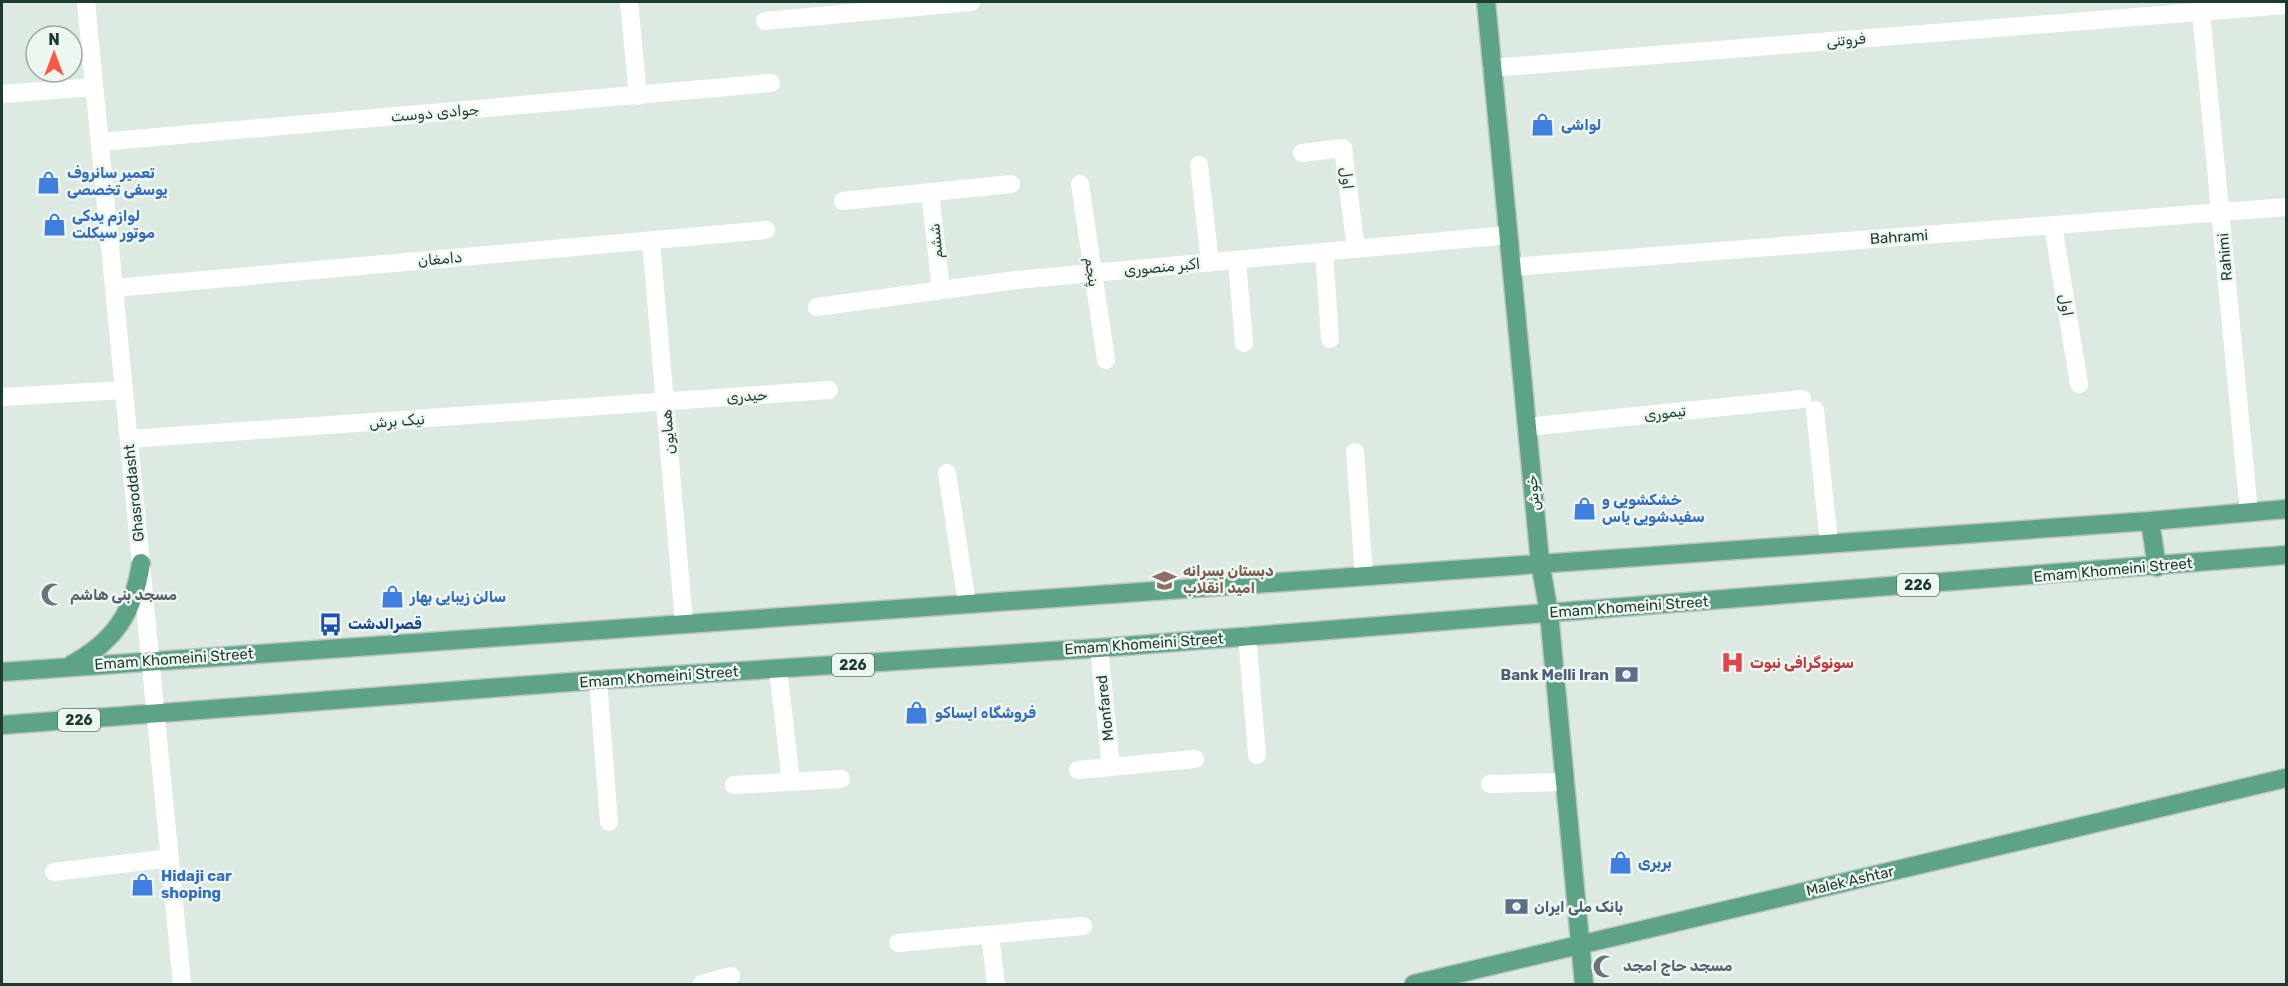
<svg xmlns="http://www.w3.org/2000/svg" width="2288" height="986" viewBox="0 0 2288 986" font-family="Rubik,Vazirmatn,sans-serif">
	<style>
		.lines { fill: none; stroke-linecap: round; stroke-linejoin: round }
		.major-casing { stroke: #bbc4c0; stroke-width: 21 }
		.minor { stroke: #fff; stroke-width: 18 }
		.major { stroke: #5da486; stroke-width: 18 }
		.labels { text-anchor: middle; stroke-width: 5; stroke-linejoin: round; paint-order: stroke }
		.shield { fill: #edf7f0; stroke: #5b7368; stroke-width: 1.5 }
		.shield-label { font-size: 14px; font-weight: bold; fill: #1d3b2e }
		.street-label { font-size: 15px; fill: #1d3b2e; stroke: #edf7f0 }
		.shop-label { font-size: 15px; font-weight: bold; fill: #366cbe; stroke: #edf7f0; text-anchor: start }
		.education-label { font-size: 15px; font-weight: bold; fill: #785e54; stroke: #edf7f0; text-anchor: start }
		.worship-label { font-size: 15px; font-weight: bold; fill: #5b616d; stroke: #edf7f0; text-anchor: start }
		.transit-label { font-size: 15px; font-weight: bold; fill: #164399; stroke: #edf7f0; text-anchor: start }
		.health-label { font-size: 15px; font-weight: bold; fill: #be3a42; stroke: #edf7f0; text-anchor: start }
		.service-label { font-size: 15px; font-weight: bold; fill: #4e5e75; stroke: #edf7f0; text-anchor: end }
	</style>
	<rect width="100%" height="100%" fill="#ddeae2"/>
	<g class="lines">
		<defs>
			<path id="major" d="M1486 2 1540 562 1549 613 1584 984
				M2150 521 2157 567
				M71 665C115 641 134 612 141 563
				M2 672 2150 521 2286 509
				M2 725 598 680 1099 648 2286 555
				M1414 984 2286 778"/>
		</defs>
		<use href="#major" class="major-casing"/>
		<path class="minor" d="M86 2 182 984
			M629 2 638 96
			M2200 2 2249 512
			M765 21 971 2
			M1492 68 2286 5
			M2 94 94 87
			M100 142 771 83
			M1302 153 1343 148 1356 249
			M1199 165 1210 263
			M1080 184 1106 360
			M930 192 941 290
			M843 201 1011 184
			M2053 225 2079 384
			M651 241 684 623
			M1324 252 1330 339
			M1237 261 1244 343
			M1512 267 2286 207
			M114 288 766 230
			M817 307 1016 280 1508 235
			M2 397 124 390
			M1815 410 1829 542
			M1527 427 1802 399
			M129 439 829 390
			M1355 452 1364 575
			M947 473 967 603
			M1247 636 1257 755
			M1099 648 1111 767
			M778 669 791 782
			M598 680 609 822
			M1078 770 1195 759
			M1490 784 1565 782
			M734 785 841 779
			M54 872 170 858
			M990 935 996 984
			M898 943 1083 926
			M702 984 731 976"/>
		<use href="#major" class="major"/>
	</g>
	<defs>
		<symbol id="shop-bare" viewBox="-9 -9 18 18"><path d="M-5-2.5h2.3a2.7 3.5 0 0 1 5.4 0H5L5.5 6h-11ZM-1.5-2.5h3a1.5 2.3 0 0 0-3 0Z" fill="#3f7fe0" stroke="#edf7f0" stroke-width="2.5" paint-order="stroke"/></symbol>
		<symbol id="school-bare" viewBox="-9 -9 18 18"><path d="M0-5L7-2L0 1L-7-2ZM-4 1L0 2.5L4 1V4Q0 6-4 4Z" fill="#8d6e63" stroke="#edf7f0" stroke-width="2.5" paint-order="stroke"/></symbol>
		<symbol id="mosque-bare" viewBox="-9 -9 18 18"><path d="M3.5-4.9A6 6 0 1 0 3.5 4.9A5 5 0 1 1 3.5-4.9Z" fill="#6b7280" stroke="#edf7f0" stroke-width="2.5" paint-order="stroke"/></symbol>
		<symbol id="bus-bare" viewBox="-9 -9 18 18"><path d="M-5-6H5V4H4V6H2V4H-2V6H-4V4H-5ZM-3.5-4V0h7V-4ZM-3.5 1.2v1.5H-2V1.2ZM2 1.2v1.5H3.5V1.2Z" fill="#1a4fb4" stroke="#edf7f0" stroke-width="2.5" paint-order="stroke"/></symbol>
		<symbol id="hospital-bare" viewBox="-9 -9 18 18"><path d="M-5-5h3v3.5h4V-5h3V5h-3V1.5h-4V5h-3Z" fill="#e0444e" stroke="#edf7f0" stroke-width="2.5" paint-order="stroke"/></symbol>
		<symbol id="bank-bare" viewBox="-9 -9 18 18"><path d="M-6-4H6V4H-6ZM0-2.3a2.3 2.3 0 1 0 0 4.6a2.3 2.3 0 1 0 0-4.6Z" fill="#5c6f8a" stroke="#edf7f0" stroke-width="2.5" paint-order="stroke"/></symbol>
	</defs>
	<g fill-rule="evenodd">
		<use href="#shop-bare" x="1526" y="108" width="33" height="33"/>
		<use href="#shop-bare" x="32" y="166" width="33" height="33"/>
		<use href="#shop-bare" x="38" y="208" width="33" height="33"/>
		<use href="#shop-bare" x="1568" y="492" width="33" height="33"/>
		<use href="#school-bare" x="1148" y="564" width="33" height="33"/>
		<use href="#mosque-bare" x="36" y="578" width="33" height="33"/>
		<use href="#shop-bare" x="376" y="580" width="33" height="33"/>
		<use href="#bus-bare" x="314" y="608" width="33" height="33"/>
		<use href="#hospital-bare" x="1716" y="646" width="33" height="33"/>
		<use href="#bank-bare" x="1610" y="658" width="33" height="33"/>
		<use href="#shop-bare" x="900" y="696" width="33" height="33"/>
		<use href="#shop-bare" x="1604" y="846" width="33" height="33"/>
		<use href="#shop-bare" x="126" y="868" width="33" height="33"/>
		<use href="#bank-bare" x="1500" y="890" width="33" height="33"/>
		<use href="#mosque-bare" x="1588" y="950" width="33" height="33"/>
	</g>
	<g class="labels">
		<g class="shield">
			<rect x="1897" y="574" width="42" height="22" rx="4.5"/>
			<rect x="832" y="654" width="42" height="22" rx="4.5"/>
			<rect x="58" y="709" width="42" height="22" rx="4.5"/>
		</g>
		<g class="shield-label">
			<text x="1918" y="590">226</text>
			<text x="853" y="670">226</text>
			<text x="79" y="725">226</text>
		</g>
		<g class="street-label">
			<text transform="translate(1846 40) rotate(-5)" y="5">فروتنی</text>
			<text transform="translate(435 113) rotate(-5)" y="5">جوادی دوست</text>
			<text transform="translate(1347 178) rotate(83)" y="5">اول</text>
			<text transform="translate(1899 237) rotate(-4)" y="5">Bahrami</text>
			<text transform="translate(936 241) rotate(-96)" y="5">ششم</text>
			<text transform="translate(2225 257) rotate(-95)" y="5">Rahimi</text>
			<text transform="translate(440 259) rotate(-5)" y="5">دامغان</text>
			<text transform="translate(1162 267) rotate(-5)" y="5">اکبر منصوری</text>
			<text transform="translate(1092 272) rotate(82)" y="5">پنجم</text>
			<text transform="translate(2066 305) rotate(81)" y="5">اول</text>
			<text transform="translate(747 396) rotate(-4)" y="5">حیدری</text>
			<text transform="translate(1665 413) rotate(-6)" y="5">تیموری</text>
			<text transform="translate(397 421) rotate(-4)" y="5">نیک برش</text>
			<text transform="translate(668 432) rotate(-95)" y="5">همایون</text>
			<text transform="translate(134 493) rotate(-96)" y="5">Ghasroddasht</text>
			<text transform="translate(1533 493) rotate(-96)" y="5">خوش</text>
			<text transform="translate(2113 570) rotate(-5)" y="5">Emam Khomeini Street</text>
			<text transform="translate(1629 607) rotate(-4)" y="5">Emam Khomeini Street</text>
			<text transform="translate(1144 644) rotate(-4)" y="5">Emam Khomeini Street</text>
			<text transform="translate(174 659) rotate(-4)" y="5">Emam Khomeini Street</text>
			<text transform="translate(659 677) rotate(-4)" y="5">Emam Khomeini Street</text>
			<text transform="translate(1105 708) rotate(-96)" y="5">Monfared</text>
			<text transform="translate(1850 881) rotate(-13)" y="5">Malek Ashtar</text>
		</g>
		<g class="shop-label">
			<text x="1561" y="130">لواشی</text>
			<text x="67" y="178">تعمیر سانروف<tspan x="67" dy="17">یوسفی تخصصی</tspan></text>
			<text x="72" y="221">لوازم یدکی<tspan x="72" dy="17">موتور سیکلت</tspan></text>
			<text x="1602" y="505">خشکشویی و<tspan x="1602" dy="17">سفیدشویی یاس</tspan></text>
			<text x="410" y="602">سالن زیبایی بهار</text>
			<text x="935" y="718">فروشگاه ایساکو</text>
			<text x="1638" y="868">بربری</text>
			<text x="161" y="881">Hidaji car<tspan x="161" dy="17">shoping</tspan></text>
		</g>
		<g class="education-label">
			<text x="1183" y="576">دبستان پسرانه<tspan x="1183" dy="17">امید انقلاب</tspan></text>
		</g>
		<g class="worship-label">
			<text x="70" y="600">مسجد بنی هاشم</text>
			<text x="1623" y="971">مسجد حاج امجد</text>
		</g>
		<g class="transit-label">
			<text x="348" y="629">قصرالدشت</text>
		</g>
		<g class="health-label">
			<text x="1750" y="668">سونوگرافی نبوت</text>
		</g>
		<g class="service-label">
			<text x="1609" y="680">Bank Melli Iran</text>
			<text x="1534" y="912" text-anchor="start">بانک ملی ایران</text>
		</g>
	</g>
	<rect width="2288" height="986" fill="none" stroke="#1d3b2e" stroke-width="6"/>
	<g transform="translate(54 54)"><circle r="28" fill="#edf7f0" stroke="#9aaca2" stroke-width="1.5"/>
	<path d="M0-4.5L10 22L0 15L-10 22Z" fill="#fe5647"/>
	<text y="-9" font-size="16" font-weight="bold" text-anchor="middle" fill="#1d3b2e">N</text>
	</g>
</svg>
